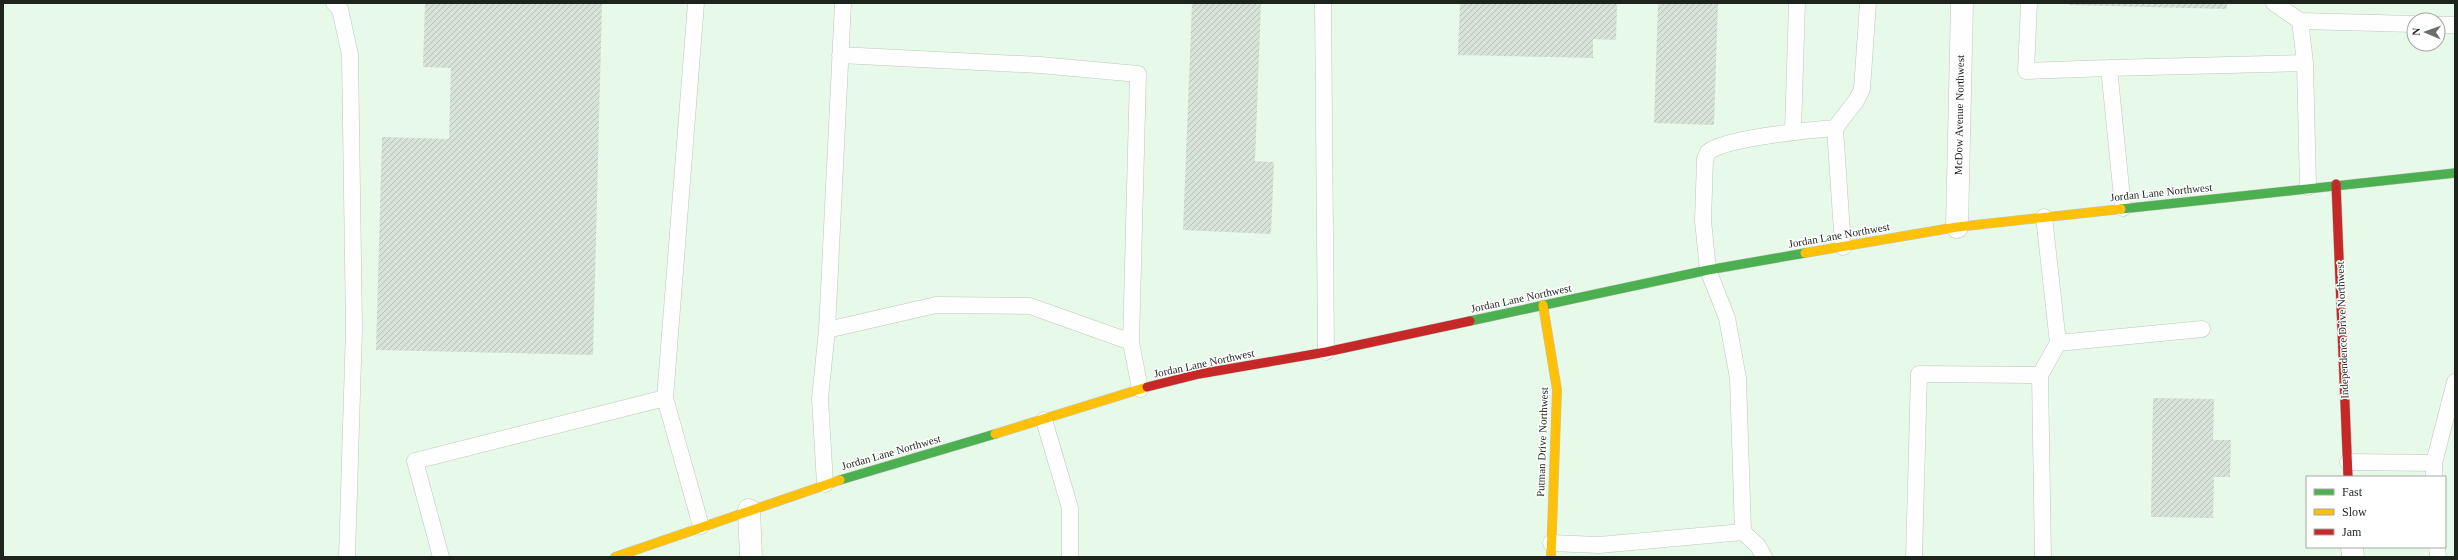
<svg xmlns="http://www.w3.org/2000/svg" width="2458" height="560" viewBox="0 0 2458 560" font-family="'Times New Roman',serif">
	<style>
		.built { fill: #e7f9e8; fill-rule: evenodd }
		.building { fill: url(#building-hatch) }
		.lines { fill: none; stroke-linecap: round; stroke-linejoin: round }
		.lane-casing { stroke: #bfc6bf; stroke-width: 17 }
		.street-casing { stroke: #bfc6bf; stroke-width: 23 }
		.fast-casing { stroke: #bfc6bf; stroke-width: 10 }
		.slow-casing { stroke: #bfc6bf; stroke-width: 10 }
		.jam-casing { stroke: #bfc6bf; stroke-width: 10 }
		.lane { stroke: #fdfefd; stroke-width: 16 }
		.street { stroke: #fdfefd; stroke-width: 22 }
		.fast { stroke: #4caf50; stroke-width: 9 }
		.slow { stroke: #ffc107; stroke-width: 9 }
		.jam { stroke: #c62828; stroke-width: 9 }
		.labels { text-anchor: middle; stroke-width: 3; stroke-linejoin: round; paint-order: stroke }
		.street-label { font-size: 11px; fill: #1d241d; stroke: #fff }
	</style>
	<defs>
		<pattern id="building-hatch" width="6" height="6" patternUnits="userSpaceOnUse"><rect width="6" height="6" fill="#d7e2d8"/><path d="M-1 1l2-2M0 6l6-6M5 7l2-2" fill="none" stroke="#b8c2b9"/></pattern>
	</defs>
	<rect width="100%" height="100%" fill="#f2faf2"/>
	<path class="built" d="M3 3H2455V557H3ZM2414 20H2438V44H2414ZM2307 477H2445V547H2307Z"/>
	<path class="building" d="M425 3 602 4 593 355 376 350 382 137 449 139 451 68 423 67Z
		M1192 3H1261L1255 161 1274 162 1271 234 1183 230Z
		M1460 3H1617L1616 40 1593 39V58L1458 55Z
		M1658 3H1718L1714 125 1654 123Z
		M2069 3H2227V9L2069 5Z
		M2153 398 2214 399 2213 440H2231L2230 477H2214L2213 518 2151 517Z"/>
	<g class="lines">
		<defs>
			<path id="lane" d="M334 3 340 9 350 55 354 328 347 557
				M1323 3 1326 352
				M2029 3 2026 71 2109 68
				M2274 3 2300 21
				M2438 25H2455
				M840 55 1040 65 1138 74 1131 342
				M1835 128 1856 101 1862 89 1868 3
				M1793 131 1797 3
				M2308 187 2305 63 2300 21 2414 24
				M2123 208 2109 68 2305 63
				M827 330 936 305 1030 306 1131 342 1140 389
				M2058 343 2202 329
				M665 398 696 3
				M1044 420 1070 508V557
				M2348 462 2434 463V477
				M2434 463 2455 382
				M825 484 820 398 827 330 843 3
				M1743 532 1758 546 1764 557
				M1551 543 1599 545 1743 532 1738 378 1727 318 1708 270 1703 221 1705 159 1708 152C1726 138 1809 130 1835 128L1843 247
				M2437 547 2438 557
				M441 557 415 461 665 398 701 526
				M1914 557 1919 374 2040 375
				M2043 557 2040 375 2058 343 2044 217"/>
			<path id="street" d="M1957 227 1962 3
				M749 510 751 557
				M2352 547 2353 557"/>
			<path id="fast" d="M2121 209 2455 173
				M1470 321 1708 270 1805 253
				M840 480 995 434"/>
			<path id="slow" d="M1805 253 1957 227 2121 209
				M1543 305 1557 390 1551 557
				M995 434 1147 387
				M615 557 840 480"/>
			<path id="jam" d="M2336 184 2348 477
				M1147 387 1199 374 1326 352 1470 321"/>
		</defs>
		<use href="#lane" class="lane-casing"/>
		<use href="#street" class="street-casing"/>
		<use href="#fast" class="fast-casing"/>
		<use href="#slow" class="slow-casing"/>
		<use href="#jam" class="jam-casing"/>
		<use href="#lane" class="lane"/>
		<use href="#street" class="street"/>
		<use href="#fast" class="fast"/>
		<use href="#slow" class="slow"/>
		<use href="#jam" class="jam"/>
	</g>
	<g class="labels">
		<g class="street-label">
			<text transform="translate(1959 115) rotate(-89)" y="4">McDow Avenue Northwest</text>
			<text transform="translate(2161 192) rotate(-6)" y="4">Jordan Lane Northwest</text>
			<text transform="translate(1839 235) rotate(-10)" y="4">Jordan Lane Northwest</text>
			<text transform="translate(1521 298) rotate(-12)" y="4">Jordan Lane Northwest</text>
			<text transform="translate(2342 330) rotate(-92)" y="4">Independence Drive Northwest</text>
			<text transform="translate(1204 363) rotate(-12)" y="4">Jordan Lane Northwest</text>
			<text transform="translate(1542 442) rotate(-88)" y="4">Putman Drive Northwest</text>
			<text transform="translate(891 452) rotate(-16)" y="4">Jordan Lane Northwest</text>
		</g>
	</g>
	<rect width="2458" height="560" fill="none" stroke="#1d241d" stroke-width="8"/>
	<rect x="2306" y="476" width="140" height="72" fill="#ffffff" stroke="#a5a7a5"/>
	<rect x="2314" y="489" width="20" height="6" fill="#4caf50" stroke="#a5a7a5"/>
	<text x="2342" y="496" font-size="12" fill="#1d241d">Fast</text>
	<rect x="2314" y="509" width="20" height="6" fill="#ffc107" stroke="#a5a7a5"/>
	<text x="2342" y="516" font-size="12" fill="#1d241d">Slow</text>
	<rect x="2314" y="529" width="20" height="6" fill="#c62828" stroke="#a5a7a5"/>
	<text x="2342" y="536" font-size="12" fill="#1d241d">Jam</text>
	<g transform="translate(2426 32) rotate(272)"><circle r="19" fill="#ffffff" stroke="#a5a7a5"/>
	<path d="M0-3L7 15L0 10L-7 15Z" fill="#686f68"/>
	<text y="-6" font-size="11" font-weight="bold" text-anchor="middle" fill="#1d241d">N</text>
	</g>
</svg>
